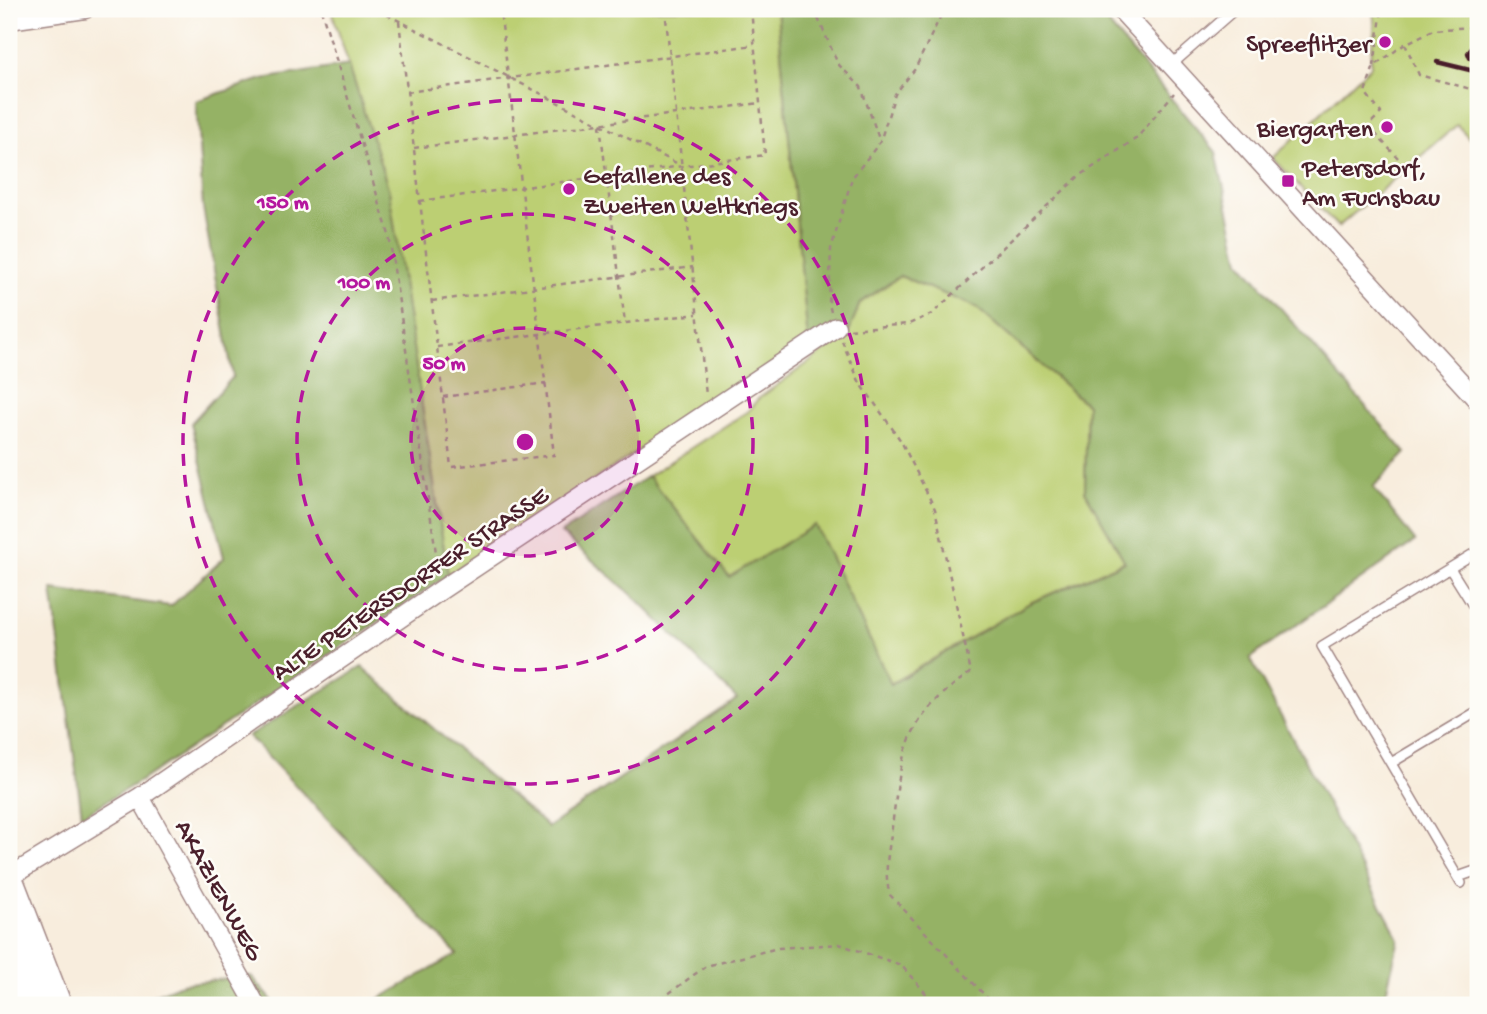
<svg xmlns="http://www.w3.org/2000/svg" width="1487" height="1014" viewBox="0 0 1487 1014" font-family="'Gochi Hand',sans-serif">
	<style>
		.green { fill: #bccf73; stroke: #83774f; stroke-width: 2 }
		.forest { fill: #95b265; stroke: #706848; stroke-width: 2 }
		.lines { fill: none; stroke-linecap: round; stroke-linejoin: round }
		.service-casing { stroke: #a18684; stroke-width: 12 }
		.minor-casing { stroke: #a18684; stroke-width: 21 }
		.motorway-casing { stroke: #a18684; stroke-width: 35 }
		.path { stroke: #a18684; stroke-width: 2.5; stroke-dasharray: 5 5; stroke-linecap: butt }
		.service { stroke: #fff; stroke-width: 9 }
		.minor { stroke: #fff; stroke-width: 18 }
		.motorway { stroke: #fff; stroke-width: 32 }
		.rail { stroke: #4a1f2b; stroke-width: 4.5 }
		.ring { fill: none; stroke: #b5179e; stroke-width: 3.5; stroke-dasharray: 12 9 }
		.poi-dot { fill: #b5179e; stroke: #fdfcf7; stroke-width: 2.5 }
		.labels { text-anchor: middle; stroke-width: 5; stroke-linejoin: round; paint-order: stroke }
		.poi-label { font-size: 26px; fill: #4a1f2b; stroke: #fdfcf7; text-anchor: end }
		.street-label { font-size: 26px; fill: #4a1f2b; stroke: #fdfcf7 }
		.centre { fill: #b5179e; stroke: #fdfcf7; stroke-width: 3.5 }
		.ring-label { font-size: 21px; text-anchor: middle; font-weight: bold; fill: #b5179e; stroke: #fdfcf7; stroke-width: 5; stroke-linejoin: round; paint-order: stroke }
	</style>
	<rect width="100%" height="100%" fill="#fdfcf7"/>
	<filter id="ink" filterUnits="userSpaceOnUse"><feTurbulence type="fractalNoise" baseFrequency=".0143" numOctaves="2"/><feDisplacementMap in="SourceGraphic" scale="14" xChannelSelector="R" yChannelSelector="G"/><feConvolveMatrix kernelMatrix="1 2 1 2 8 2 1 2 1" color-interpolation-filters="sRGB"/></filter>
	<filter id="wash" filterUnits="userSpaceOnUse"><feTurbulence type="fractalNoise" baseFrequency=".00686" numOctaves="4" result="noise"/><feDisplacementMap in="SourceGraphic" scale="28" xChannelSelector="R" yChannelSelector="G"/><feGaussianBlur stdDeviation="1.57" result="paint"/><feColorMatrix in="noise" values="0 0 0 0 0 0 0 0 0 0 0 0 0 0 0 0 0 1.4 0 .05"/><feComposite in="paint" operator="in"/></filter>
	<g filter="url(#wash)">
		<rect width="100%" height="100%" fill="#f8eddd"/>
		<path class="green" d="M331 9H777L808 341 448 575 389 191Z
			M1372 9H1478V147L1457 125 1338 227 1273 158 1371 66C1370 46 1378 28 1372 9Z
			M900 276 976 307 1087 405 1085 491 1126 561 1030 603 890 684 815 525 729 578 648 476 748 411 758 399 848 334 860 303Z"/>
		<path class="forest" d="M777 9H1096L1216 152 1240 261 1406 453 1373 487 1415 541 1250 658 1399 939 1383 1005H369L457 954 248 736 362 667 548 827 737 699 638 600 561 533 648 476 729 577 815 525 891 684 1030 603 1125 562 1085 491 1087 405 976 307 900 276 860 303 848 334 808 341Z
			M349 65 389 191 448 575 148 776 82 816 52 590 171 606 224 558 191 423 233 377 203 208 196 101 262 79Z
			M251 976 276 1005 133 1004 181 984Z"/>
	</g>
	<g filter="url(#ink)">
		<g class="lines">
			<defs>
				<path id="service" d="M1171 65 1235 9
					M1451 570 1478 613
					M1391 763 1478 711
					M1458 877 1478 870
					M1461 883 1322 646 1478 551"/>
				<path id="minor" d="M1120 9 1478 401
					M9 20 85 9
					M140 797 256 1005
					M9 877 140 797 441 590 836 327"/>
				<path id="motorway" d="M9 886 55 1005
					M9 967 24 1005"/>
			</defs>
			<use href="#service" class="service-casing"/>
			<use href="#minor" class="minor-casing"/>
			<use href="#motorway" class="motorway-casing"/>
			<path class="path" d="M321 9 389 235 439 573
				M665 9 706 395
				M814 9 838 64 861 87 880 142
				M378 10 680 165
				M399 21 451 467 554 455 500 9
				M1470 27 1471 40
				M1405 44 1419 75 1478 91
				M1374 66 1381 16 1379 9
				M407 92 754 45
				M600 125 625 323
				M1368 126 1398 158
				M1365 129 1381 113 1365 92 1374 66 1405 44 1433 30 1470 27 1478 12
				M414 148 760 103
				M420 201 765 155 751 9
				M432 301 693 267
				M831 312 829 304 831 249 852 178 880 142 895 94 915 69 944 9
				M850 329 909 324 932 314 1078 177 1137 138 1174 93
				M842 341 859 381 901 441 935 509 971 672C904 719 902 750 892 827 889 851 883 872 890 895L994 1005
				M437 347 697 314
				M443 397 546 383
				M653 1005 706 966 778 948 839 944 901 965 936 1005
				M1474 1005 1478 1002"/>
			<use href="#service" class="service"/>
			<use href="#minor" class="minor"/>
			<use href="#motorway" class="motorway"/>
			<path class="rail" d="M1478 41 1468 53 1470 58 1478 60
				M1437 62 1478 72"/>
		</g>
	</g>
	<circle cx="525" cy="442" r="114" fill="#b5179e" fill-opacity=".12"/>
	<g class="ring">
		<circle cx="525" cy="442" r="114"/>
		<circle cx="525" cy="442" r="228"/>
		<circle cx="525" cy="442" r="342"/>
	</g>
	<g class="poi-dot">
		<circle cx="1385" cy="42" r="7"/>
		<circle cx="1387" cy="127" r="7"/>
		<rect x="1281" y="174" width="14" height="14" rx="3.5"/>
		<circle cx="569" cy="189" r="7"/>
	</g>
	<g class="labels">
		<g class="poi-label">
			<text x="1371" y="51">Spreeflitzer</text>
			<text x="1373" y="136">Biergarten</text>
			<text x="1302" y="175" text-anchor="start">Petersdorf,<tspan x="1302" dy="30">Am Fuchsbau</tspan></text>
			<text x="583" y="183" text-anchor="start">Gefallene des<tspan x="583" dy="30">Zweiten Weltkriegs</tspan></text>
		</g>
		<g class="street-label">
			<text transform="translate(409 582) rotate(-34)" y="9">ALTE PETERSDORFER STRASSE</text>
			<text transform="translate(221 889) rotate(61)" y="9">AKAZIENWEG</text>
		</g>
	</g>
	<circle cx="525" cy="442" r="10" class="centre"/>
	<g class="ring-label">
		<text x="283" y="208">150 m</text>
		<text x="364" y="288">100 m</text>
		<text x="444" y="369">50 m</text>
	</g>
	<rect width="1487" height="1014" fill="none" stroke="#fdfcf7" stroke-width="35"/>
</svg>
